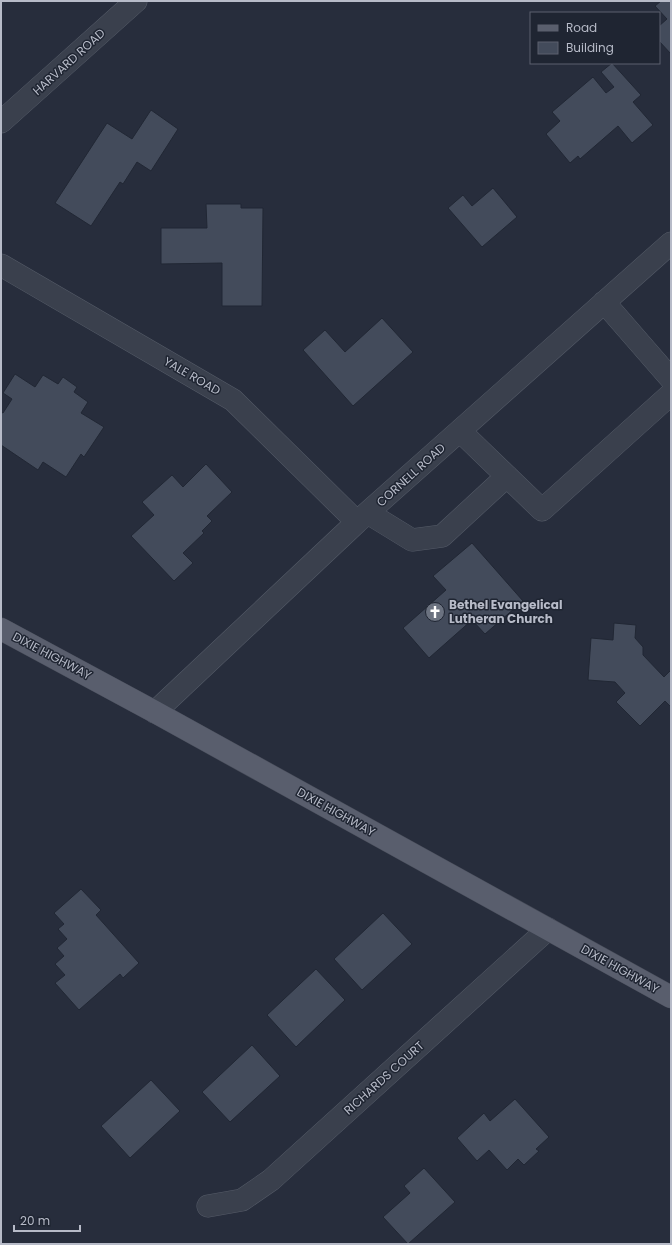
<svg xmlns="http://www.w3.org/2000/svg" width="672" height="1245" viewBox="0 0 672 1245" font-family="Poppins,sans-serif">
	<style>
		.building { fill: #434b5b; stroke: #212734 }
		.lines { fill: none; stroke-linecap: round; stroke-linejoin: round }
		.minor-casing { stroke: #555b68; stroke-width: 23 }
		.major-casing { stroke: #444956; stroke-width: 23 }
		.minor { stroke: #3a404d; stroke-width: 22 }
		.major { stroke: #595e6d; stroke-width: 22 }
		.labels { text-anchor: middle; stroke-width: 3; stroke-linejoin: round; paint-order: stroke }
		.street-label { font-size: 12px; fill: #b7bbc8; stroke: #1f2532 }
		.poi-label { font-size: 12px; font-weight: bold; fill: #b7bbc8; stroke: #1f2532; text-anchor: start }
	</style>
	<rect width="100%" height="100%" fill="#272d3c"/>
	<path class="building" d="M661 1H671V54L659 41V26L667 19 655 6Z
		M612 63 641 95 633 102 653 125 632 143 618 126 580 159 578 156 570 163 546 134 560 121 552 112 593 77 606 93 614 87 601 72Z
		M151 110 178 129 151 171 137 162 123 184 120 182 91 226 55 203 107 123 132 139Z
		M493 188 517 217 482 247 448 208 463 195 472 206Z
		M206 204H241V208H263L262 306H222V263L161 264V228H207Z
		M382 318 413 352 353 406 303 350 325 330 345 352Z
		M15 374 35 387 43 375 58 384 63 377 77 387 74 392 88 402 81 413 104 427 84 457 81 454 66 477 43 462 38 470 1 445V412L3 413 12 399 3 393Z
		M206 464 232 492 207 516 212 521 202 531 204 533 183 553 193 563 174 581 131 536 154 515 142 502 172 475 183 487Z
		M472 543 523 601 485 634 472 620 429 658 403 628 446 590 433 576Z
		M614 623 636 625 635 638 643 647V655L664 677 671 670V707L665 701 640 726 616 702 625 693 615 682 588 680 591 638 613 640Z
		M81 889 101 910 96 915 139 963 123 978 120 974 79 1010 55 983 65 975 55 964 64 956 57 948 67 939 58 929 64 924 54 913Z
		M383 913 412 944 362 990 334 959Z
		M316 969 345 1000 296 1047 267 1015Z
		M252 1045 280 1076 230 1122 202 1092Z
		M151 1080 180 1111 130 1158 101 1126Z
		M515 1099 549 1137 536 1149 539 1151 524 1165 518 1159 507 1170 489 1150 477 1161 457 1138 484 1113 490 1121Z
		M424 1168 455 1202 408 1244 383 1217 410 1193 404 1186Z"/>
	<g class="lines">
		<defs>
			<path id="minor" d="M1 122 136 1
				M1 265 233 400 357 522
				M604 302 671 379
				M460 431 542 510 671 394
				M368 513 412 540 442 536 507 476
				M155 712 357 522 671 243
				M208 1206 242 1200 271 1180 548 929"/>
			<path id="major" d="M1 629 155 712 671 997"/>
		</defs>
		<use href="#minor" class="minor-casing"/>
		<use href="#major" class="major-casing"/>
		<use href="#minor" class="minor"/>
		<use href="#major" class="major"/>
	</g>
	<defs>
		<symbol id="church-disc" viewBox="-11 -11 22 22"><circle r="9.5" fill="#6b7280" stroke="#1f2532"/><path d="M-1.2-6h2.4v3.5h3.3v2.4h-3.3V6h-2.4V-.1h-3.3v-2.4h3.3Z" fill="#fff"/></symbol>
	</defs>
	<g fill-rule="evenodd">
		<use href="#church-disc" x="424" y="601" width="22" height="22"/>
	</g>
	<g class="labels">
		<g class="street-label">
			<text transform="translate(69 62) rotate(-42)" y="4">HARVARD ROAD</text>
			<text transform="translate(192 376) rotate(30)" y="4">YALE ROAD</text>
			<text transform="translate(411 475) rotate(-42)" y="4">CORNELL ROAD</text>
			<text transform="translate(52 656) rotate(28)" y="4">DIXIE HIGHWAY</text>
			<text transform="translate(336 812) rotate(29)" y="4">DIXIE HIGHWAY</text>
			<text transform="translate(620 969) rotate(29)" y="4">DIXIE HIGHWAY</text>
			<text transform="translate(384 1078) rotate(-42)" y="4">RICHARDS COURT</text>
		</g>
		<g class="poi-label">
			<text x="449" y="609">Bethel Evangelical<tspan x="449" dy="14">Lutheran Church</tspan></text>
		</g>
	</g>
	<rect width="672" height="1245" fill="none" stroke="#b7bbc8" stroke-width="4"/>
	<rect x="530" y="12" width="130" height="52" fill="#1f2532" stroke="#5c616e"/>
	<rect x="538" y="25" width="20" height="6" fill="#595e6d" stroke="#5c616e"/>
	<text x="566" y="32" font-size="12" fill="#b7bbc8">Road</text>
	<rect x="538" y="42" width="20" height="12" fill="#434b5b" stroke="#5c616e"/>
	<text x="566" y="52" font-size="12" fill="#b7bbc8">Building</text>
	<path d="M14 1225v6h66v-6" fill="none" stroke="#b7bbc8" stroke-width="2"/>
	<text x="20" y="1225" font-size="12" fill="#b7bbc8" stroke="#1f2532" stroke-width="3" paint-order="stroke">20 m</text>
</svg>
